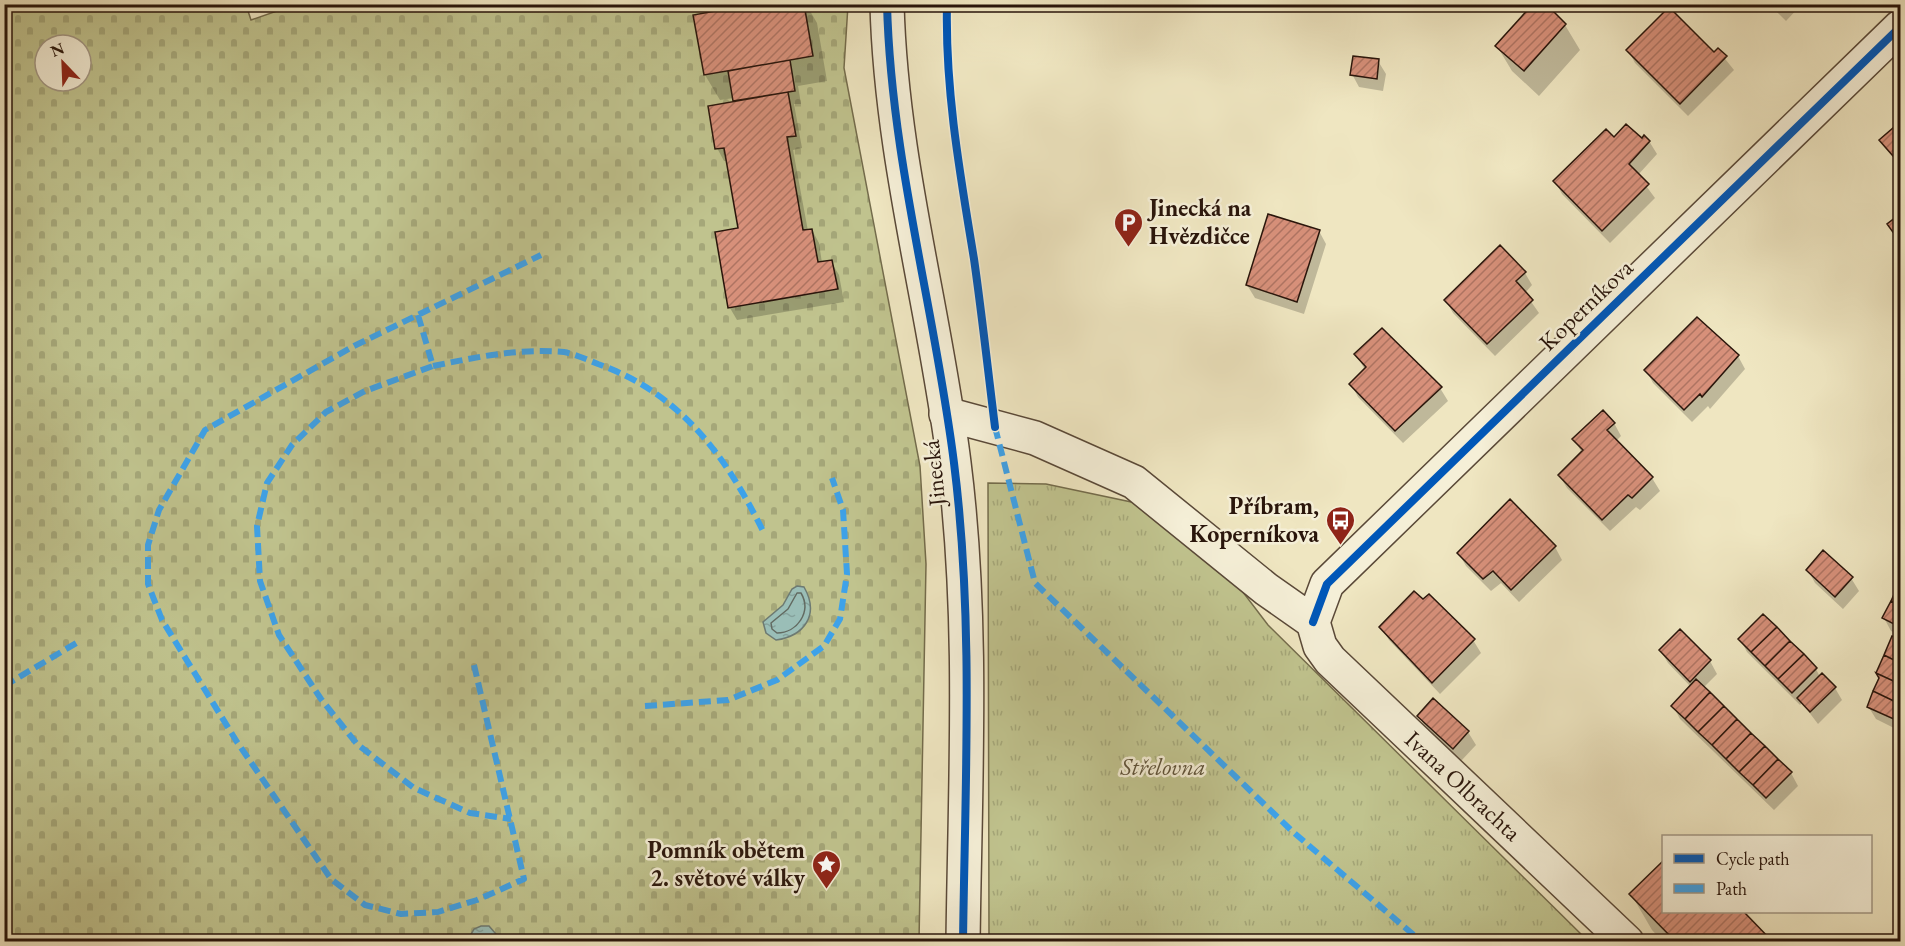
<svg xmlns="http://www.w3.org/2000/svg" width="1905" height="946" viewBox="0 0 1905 946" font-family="'EB Garamond',serif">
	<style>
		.grass { fill: url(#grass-tufts); stroke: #746c4c; stroke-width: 1.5 }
		.cemetery { fill: url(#cemetery-stones); stroke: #746c4c; stroke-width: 1.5; fill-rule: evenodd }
		.water { fill: url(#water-ripples); stroke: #6d7a72; stroke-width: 1.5 }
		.shadow { fill: #0003 }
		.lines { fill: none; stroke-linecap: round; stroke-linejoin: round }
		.shore { stroke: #626a61; stroke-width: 1.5 }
		.building { fill: url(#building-hatch); stroke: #29150b; stroke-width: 1.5 }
		.minor-casing { stroke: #5a4938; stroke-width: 36 }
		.tertiary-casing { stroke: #5a4938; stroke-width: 36 }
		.minor { stroke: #f5efd7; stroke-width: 33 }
		.tertiary { stroke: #f5efd7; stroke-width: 33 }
		.quiet { stroke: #3ea2e9; stroke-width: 6; stroke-dasharray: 12 6; stroke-linecap: butt }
		.cycleway-casing { stroke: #f5efd7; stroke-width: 11 }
		.cycleway { stroke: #0057b8; stroke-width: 8 }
		.labels { text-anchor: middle; stroke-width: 5; stroke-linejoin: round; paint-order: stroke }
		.poi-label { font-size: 24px; font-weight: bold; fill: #29150b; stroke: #f5efd7; text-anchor: end }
		.street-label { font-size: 24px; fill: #29150b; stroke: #f5efd7 }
		.park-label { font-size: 24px; font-style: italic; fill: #5e5239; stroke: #f5efd7 }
	</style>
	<defs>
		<pattern id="grass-tufts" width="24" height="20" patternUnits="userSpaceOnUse" patternTransform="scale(1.5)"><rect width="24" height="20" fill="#c0c38e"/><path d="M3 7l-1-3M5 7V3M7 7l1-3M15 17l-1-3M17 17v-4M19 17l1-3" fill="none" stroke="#a5a779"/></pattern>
		<pattern id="cemetery-stones" width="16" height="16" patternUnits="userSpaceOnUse" patternTransform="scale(1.5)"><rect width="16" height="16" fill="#c0c38e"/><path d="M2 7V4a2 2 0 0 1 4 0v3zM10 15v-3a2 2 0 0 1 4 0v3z" fill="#a5a779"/></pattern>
		<pattern id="water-ripples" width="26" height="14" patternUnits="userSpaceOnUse" patternTransform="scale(1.5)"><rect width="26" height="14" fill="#9abeb7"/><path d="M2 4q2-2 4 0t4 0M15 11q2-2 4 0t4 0" fill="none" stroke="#85a29c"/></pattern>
		<pattern id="building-hatch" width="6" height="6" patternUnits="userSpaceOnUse" patternTransform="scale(1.5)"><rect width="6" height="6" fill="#d7907a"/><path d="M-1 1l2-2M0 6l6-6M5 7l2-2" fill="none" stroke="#ae7462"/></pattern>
	</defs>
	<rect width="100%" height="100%" fill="#efe6c1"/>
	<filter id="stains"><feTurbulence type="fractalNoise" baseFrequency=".00333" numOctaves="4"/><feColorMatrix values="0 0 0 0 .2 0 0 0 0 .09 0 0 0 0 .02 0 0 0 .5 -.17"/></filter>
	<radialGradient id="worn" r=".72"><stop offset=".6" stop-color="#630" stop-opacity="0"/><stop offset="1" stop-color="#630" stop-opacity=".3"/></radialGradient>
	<path class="grass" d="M988 483 1046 484 1136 503 1233 579 1268 625 1588 941H989Z"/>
	<path class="cemetery" d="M297 4 848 5 844 68 920 466 926 564 919 941 5 942V5H246L251 20ZM45 45H81V81H45Z"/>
	<path class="water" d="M797 586 804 587C820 615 804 636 776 640L766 633 763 622 783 605 792 589Z
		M481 926H489L502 941H467L474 929Z"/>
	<path class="shadow" d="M764 4H806L817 23 827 81 798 86 801 104H794L802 148 793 150 808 231 812 230 819 243 822 263 831 262 839 275 844 302 737 320 730 308 740 229 728 161H724L717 148 735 102 734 98 720 100 705 75 695 16Z
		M1769 4H1802L1786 21Z
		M1565 25 1580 50 1539 96 1512 71 1497 46Z
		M1628 50 1714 54 1718 50 1734 70 1688 116 1635 63Z
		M1378 61 1386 74 1383 91 1359 87 1352 74Z
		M1900 124V166L1881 140Z
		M1643 140 1649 141 1657 154 1638 175 1655 198 1610 243 1562 194 1555 181Z
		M1319 231 1326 244 1304 314 1255 298 1247 285Z
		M1525 273 1532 285 1525 293 1539 313 1495 356 1453 313 1446 301Z
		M1356 354 1440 388 1448 401 1403 443 1358 397 1351 384 1365 370Z
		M1738 356 1745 369 1710 409 1708 406 1692 422 1653 383 1646 370Z
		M1614 423 1621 436 1616 441 1652 478 1660 491 1640 510 1636 507 1610 531 1567 488 1559 475 1582 453 1574 439Z
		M1555 547 1562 560 1519 602 1501 583 1491 591 1466 566 1459 554Z
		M1808 570 1851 578 1859 591 1843 609 1815 583Z
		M1899 585 1900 586V635L1891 631 1884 618Z
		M1381 627 1473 640 1481 653 1440 694 1389 640Z
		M1680 631 1710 661 1717 674 1703 688 1791 773 1798 786 1774 810 1680 719 1673 706 1691 687 1668 663 1660 650Z
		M1893 638 1900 641V731L1876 719 1868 706Z
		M1740 639 1816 669 1820 677 1835 688 1842 700 1818 724 1802 703 1800 705 1747 652Z
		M1433 700 1468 732 1476 745 1461 761 1426 729 1419 716Z
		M1631 894 1664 912H1742L1771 942H1663L1652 930Z"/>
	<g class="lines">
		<path class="shore" d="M797 593H801C812 612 797 633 777 633L772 629 771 623 788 609Z"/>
	</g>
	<path class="building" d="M755 4H804L813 56 704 75 693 15Z
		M1533 4H1546L1566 24 1524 71 1495 46Z
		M1669 7 1714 52 1718 48 1727 56 1680 104 1626 50Z
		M1353 56 1379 59 1377 79 1350 75Z
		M790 60 795 91 733 101 728 71Z
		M788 92 796 136 787 137 803 230 812 229 818 262 832 260 838 289 728 308 715 232 738 228 724 148 715 149 708 106Z
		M1900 122V164L1879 140Z
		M1626 124 1642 138 1644 135 1650 141 1629 164 1649 184 1602 231 1553 181 1606 129 1614 137Z
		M1268 214 1320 230 1297 302 1246 285Z
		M1900 214V242L1887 224Z
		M1500 245 1526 272 1516 281 1533 300 1487 344 1444 300Z
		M1697 317 1739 355 1702 397 1700 394 1684 410 1644 370Z
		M1382 328 1442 387 1395 431 1349 384 1366 367 1354 354Z
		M1603 410 1615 423 1607 430 1653 477 1632 498 1628 495 1602 520 1558 475 1583 450 1572 439Z
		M1510 499 1556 546 1511 590 1493 571 1483 579 1457 553Z
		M1823 550 1853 577 1835 597 1806 570Z
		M1899 583 1900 584V605L1891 601Z
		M1414 591 1423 599 1429 594 1475 639 1432 683 1379 627Z
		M1891 601 1900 605V627L1882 618Z
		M1763 614 1777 627 1751 652 1738 639Z
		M1777 627 1790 641 1765 666 1751 652Z
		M1680 629 1711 660 1690 682 1659 650Z
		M1892 636 1900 639V663L1884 655Z
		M1790 641 1804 654 1778 679 1765 666Z
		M1804 654 1817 668 1792 693 1778 679Z
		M1884 655 1900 663V684L1876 673Z
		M1822 673 1836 687 1810 712 1797 698Z
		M1876 673 1900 684V704L1873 691 1879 678Z
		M1696 679 1710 692 1685 719 1671 706Z
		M1873 691 1900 704 1898 721 1867 707Z
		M1710 692 1724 706 1698 732 1685 719Z
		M1433 698 1469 731 1453 749 1417 716Z
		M1724 706 1737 719 1712 745 1698 732Z
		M1737 719 1751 733 1726 759 1712 745Z
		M1751 733 1765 746 1739 772 1726 759Z
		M1765 746 1778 759 1753 785 1739 772Z
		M1778 759 1792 772 1766 798 1753 785Z
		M1664 860V912H1744L1773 942H1676L1629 894Z"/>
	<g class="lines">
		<defs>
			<path id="minor" d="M946 414 1035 438 1134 482 1266 589 1313 622
				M1313 622 1327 584 1900 27
				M1313 622 1320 646 1330 660 1627 942"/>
			<path id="tertiary" d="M887 4C891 160 935 310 954 463 974 621 965 783 963 942"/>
		</defs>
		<use href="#minor" class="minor-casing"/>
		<use href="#tertiary" class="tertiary-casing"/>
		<use href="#minor" class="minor"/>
		<use href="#tertiary" class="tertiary"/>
		<path class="quiet" d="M418 315 433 366 365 391 326 412 292 445 267 483 257 526 260 581 279 635 321 699 357 744 414 788 470 813 511 819
			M433 366C477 357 519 348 564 352 575 354 588 360 598 364 680 393 726 456 763 531
			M995 427 1035 583 1293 832 1422 942
			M474 665 524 879 477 900 438 912 401 914 365 905 331 879 237 742 162 620 148 584V545L159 510 205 430 354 346 541 255
			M4 686 78 642
			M645 706 728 700 777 680 824 646 840 619 847 574 843 510 832 478
			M840 942V939"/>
		<defs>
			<path id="cycleway" d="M887 4C891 160 935 310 954 463 974 621 965 783 963 942
				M947 4C945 90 960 174 974 259 982 315 988 371 995 427
				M1313 622 1327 584 1900 27"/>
		</defs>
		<use href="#cycleway" class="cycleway-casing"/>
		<use href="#cycleway" class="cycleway"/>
	</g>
	<defs>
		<symbol id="parking-pin" viewBox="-11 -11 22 30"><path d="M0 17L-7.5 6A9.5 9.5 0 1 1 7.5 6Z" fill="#8f2418" stroke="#f5efd7"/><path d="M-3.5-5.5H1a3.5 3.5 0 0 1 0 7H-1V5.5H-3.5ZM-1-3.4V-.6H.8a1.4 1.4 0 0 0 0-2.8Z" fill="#fff"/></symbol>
		<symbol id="bus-pin" viewBox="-11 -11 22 30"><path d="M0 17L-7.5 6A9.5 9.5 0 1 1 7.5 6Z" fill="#8f2418" stroke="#f5efd7"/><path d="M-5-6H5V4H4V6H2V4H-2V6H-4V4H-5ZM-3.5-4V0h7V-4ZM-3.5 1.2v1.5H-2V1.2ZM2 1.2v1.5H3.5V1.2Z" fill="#fff"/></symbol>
		<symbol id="sight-pin" viewBox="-11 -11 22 30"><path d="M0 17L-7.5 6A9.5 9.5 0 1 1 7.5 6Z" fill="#8f2418" stroke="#f5efd7"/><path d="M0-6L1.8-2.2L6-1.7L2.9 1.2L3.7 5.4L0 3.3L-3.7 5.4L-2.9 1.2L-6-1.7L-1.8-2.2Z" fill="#fff"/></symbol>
	</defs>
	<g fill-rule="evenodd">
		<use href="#parking-pin" x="1112" y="206" width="33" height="45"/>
		<use href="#bus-pin" x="1324" y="504" width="33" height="45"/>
		<use href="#sight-pin" x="810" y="848" width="33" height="45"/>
	</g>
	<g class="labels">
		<g class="poi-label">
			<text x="1149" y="216" text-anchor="start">Jinecká na<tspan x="1149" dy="28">Hvězdičce</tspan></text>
			<text x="1319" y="514">Příbram,<tspan x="1319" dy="28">Koperníkova</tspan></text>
			<text x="805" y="858">Pomník obětem<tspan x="805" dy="28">2. světové války</tspan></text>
		</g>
		<g class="street-label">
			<text transform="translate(1586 305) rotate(-44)" y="8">Koperníkova</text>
			<text transform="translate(934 473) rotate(-96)" y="8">Jinecká</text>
			<text transform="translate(1463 786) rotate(43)" y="8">Ivana Olbrachta</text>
		</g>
		<g class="park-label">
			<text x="1163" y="775">Střelovna</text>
		</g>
	</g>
	<rect width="1905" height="946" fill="none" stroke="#efe6c1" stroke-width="24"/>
	<rect x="6" y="6" width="1893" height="934" fill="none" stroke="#29150b" stroke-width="3"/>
	<rect x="12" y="12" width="1881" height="922" fill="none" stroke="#29150b" stroke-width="1.5"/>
	<rect x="1662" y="835" width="210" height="78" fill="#f5efd7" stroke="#a39885" stroke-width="1.5"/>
	<rect x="1674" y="854" width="30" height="9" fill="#0057b8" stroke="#a39885" stroke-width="1.5"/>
	<text x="1716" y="865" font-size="18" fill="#29150b">Cycle path</text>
	<rect x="1674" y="884" width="30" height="9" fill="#3ea2e9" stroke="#a39885" stroke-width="1.5"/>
	<text x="1716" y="895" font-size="18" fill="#29150b">Path</text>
	<g transform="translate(63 63) rotate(337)"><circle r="28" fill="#f5efd7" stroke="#a39885" stroke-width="1.5"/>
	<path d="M0-4.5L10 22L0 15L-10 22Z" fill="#8f2418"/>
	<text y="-9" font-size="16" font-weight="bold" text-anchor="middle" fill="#29150b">N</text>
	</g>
	<rect width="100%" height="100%" filter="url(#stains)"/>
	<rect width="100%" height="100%" fill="url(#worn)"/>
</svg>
